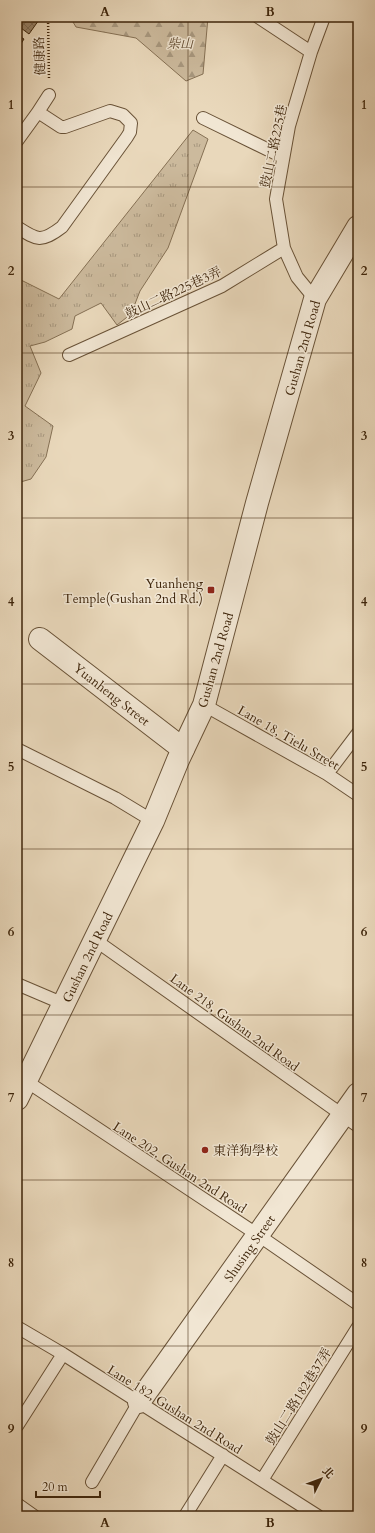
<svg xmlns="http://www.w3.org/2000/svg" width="375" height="1533" viewBox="0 0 375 1533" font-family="Cardo,'Noto Serif TC',serif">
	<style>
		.grass { fill: url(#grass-tufts); stroke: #857054 }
		.forest { fill: url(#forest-firs); stroke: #857054 }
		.building { fill: url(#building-cross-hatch); stroke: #3e250b }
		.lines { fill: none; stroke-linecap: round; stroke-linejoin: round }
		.service-casing { stroke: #695237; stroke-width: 14 }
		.minor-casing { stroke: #695237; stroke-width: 24 }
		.tertiary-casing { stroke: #695237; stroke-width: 24 }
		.path { stroke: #3e250b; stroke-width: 2.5; stroke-dasharray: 1 2; stroke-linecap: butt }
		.service { stroke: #f1e6d3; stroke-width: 12 }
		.minor { stroke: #f1e6d3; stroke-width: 22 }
		.tertiary { stroke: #f1e6d3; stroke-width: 22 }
		.grid { fill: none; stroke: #3e250b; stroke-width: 1; stroke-opacity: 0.55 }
		.poi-dot { fill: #8f2418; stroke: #f1e6d3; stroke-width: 1.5 }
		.labels { text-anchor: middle; stroke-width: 3; stroke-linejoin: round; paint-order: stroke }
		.park-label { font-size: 13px; font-style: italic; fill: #624a30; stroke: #f1e6d3 }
		.street-label { font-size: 13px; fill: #3e250b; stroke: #f1e6d3 }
		.poi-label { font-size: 13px; fill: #3e250b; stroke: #f1e6d3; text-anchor: end }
		.neatline { fill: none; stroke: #3e250b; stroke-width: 1.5 }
		.grid-label { font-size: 13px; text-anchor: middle; font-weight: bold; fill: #3e250b }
	</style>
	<defs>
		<pattern id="grass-tufts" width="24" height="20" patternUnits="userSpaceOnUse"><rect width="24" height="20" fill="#ccba9d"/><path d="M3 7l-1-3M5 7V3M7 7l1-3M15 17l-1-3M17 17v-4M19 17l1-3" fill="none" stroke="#a7977e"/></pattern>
		<pattern id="forest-firs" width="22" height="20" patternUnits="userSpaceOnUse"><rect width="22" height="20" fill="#ccba9d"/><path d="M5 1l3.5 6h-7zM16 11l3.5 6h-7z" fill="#a7977e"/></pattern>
		<pattern id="building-cross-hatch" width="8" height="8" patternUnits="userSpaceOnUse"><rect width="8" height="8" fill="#978267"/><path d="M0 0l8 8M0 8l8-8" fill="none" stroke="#7d6a53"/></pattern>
	</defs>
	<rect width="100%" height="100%" fill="#e9d8bb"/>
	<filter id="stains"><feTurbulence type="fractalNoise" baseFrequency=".005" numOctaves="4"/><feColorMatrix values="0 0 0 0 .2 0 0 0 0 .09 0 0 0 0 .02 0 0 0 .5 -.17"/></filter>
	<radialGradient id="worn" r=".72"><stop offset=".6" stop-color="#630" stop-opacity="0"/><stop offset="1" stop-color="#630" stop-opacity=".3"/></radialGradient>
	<path class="grass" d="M193 130 208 139 168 248 140 291 131 314 117 325 101 303 75 316 72 329 45 342 30 346 41 373 25 406 53 426 46 457 31 479 17 483V278L59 299Z"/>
	<path class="forest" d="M70 17H208L203 74 186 81 136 38 76 27Z"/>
	<path class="building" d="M17 17H41L29 34 17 25Z
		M17 35 24 39 17 50Z"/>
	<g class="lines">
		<defs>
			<path id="service" d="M258 17 311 52
				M38 112 49 95
				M203 118 283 157
				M17 141 38 112 61 127H65L110 111 123 115 131 123 130 132 127 137 62 227C41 243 37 240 17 227
				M315 299 297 277 284 248 276 199 289 126 311 52 324 17
				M69 355 222 286 284 248
				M204 705 327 774 358 795
				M17 749 115 798 153 821
				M327 774 358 733
				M95 940 358 1126
				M17 984 64 1004
				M26 1081 258 1235 358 1304
				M17 1327 63 1354 318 1516
				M17 1426 63 1354
				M262 1480 358 1327
				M92 1482 139 1402
				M17 1504 34 1516
				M185 1516 223 1455"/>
			<path id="minor" d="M40 639 183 749
				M139 1402 358 1094"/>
			<path id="tertiary" d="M17 1099 153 821 178 760 204 705 257 503 315 299 358 227"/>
		</defs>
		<use href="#service" class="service-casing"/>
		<use href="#minor" class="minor-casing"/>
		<use href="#tertiary" class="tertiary-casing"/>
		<path class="path" d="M48 17 49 79"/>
		<use href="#service" class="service"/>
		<use href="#minor" class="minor"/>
		<use href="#tertiary" class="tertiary"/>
	</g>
	<path class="grid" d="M188 17V1516M17 187H358M17 353H358M17 518H358M17 684H358M17 849H358M17 1015H358M17 1180H358M17 1346H358"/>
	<g class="poi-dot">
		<rect x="207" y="586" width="8" height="8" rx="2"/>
		<circle cx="205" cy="1150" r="4"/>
	</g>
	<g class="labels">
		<g class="park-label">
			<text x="180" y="48">柴山</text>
		</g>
		<g class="street-label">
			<text transform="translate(39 56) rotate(-92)" y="5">健康路</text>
			<text transform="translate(273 146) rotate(-78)" y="5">鼓山二路225巷</text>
			<text transform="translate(173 292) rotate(-25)" y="5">鼓山二路225巷3弄</text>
			<text transform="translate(302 348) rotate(-74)" y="5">Gushan 2nd Road</text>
			<text transform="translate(215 660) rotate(-74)" y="5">Gushan 2nd Road</text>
			<text transform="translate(112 694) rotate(38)" y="5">Yuanheng Street</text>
			<text transform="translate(289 737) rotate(30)" y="5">Lane 18, Tielu Street</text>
			<text transform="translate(87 957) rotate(-64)" y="5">Gushan 2nd Road</text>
			<text transform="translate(235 1022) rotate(36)" y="5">Lane 218, Gushan 2nd Road</text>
			<text transform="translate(180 1167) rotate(33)" y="5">Lane 202, Gushan 2nd Road</text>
			<text transform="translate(249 1248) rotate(-55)" y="5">Shusing Street</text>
			<text transform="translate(298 1396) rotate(-58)" y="5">鼓山二路182巷37弄</text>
			<text transform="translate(175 1409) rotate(32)" y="5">Lane 182, Gushan 2nd Road</text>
		</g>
		<g class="poi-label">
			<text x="203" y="588">Yuanheng<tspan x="203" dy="15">Temple(Gushan 2nd Rd.)</tspan></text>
			<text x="213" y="1155" text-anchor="start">東洋狗學校</text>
		</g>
	</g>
	<rect width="375" height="1533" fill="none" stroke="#e9d8bb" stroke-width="44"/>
	<g transform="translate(321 1479) rotate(48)" stroke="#f1e6d3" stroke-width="3" paint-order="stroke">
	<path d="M0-3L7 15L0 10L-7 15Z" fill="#3e250b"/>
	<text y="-6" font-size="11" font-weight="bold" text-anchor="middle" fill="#3e250b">北</text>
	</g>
	<path d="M36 1491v6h64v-6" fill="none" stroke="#3e250b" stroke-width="2"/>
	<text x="42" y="1491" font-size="12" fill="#3e250b" stroke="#f1e6d3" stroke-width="3" paint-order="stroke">20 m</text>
	<rect x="22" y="22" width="331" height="1489" class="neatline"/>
	<g class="grid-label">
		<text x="105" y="16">A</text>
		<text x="270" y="16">B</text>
		<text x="11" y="109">1</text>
		<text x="364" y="109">1</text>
		<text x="11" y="275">2</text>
		<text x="364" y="275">2</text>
		<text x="11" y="440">3</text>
		<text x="364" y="440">3</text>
		<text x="11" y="606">4</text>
		<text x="364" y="606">4</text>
		<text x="11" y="771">5</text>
		<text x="364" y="771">5</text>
		<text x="11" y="936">6</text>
		<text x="364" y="936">6</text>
		<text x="11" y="1102">7</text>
		<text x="364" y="1102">7</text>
		<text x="11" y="1267">8</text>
		<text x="364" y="1267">8</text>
		<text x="11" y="1433">9</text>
		<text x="364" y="1433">9</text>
		<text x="105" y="1527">A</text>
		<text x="270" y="1527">B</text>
	</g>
	<rect width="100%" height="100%" filter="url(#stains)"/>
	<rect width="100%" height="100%" fill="url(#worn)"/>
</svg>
